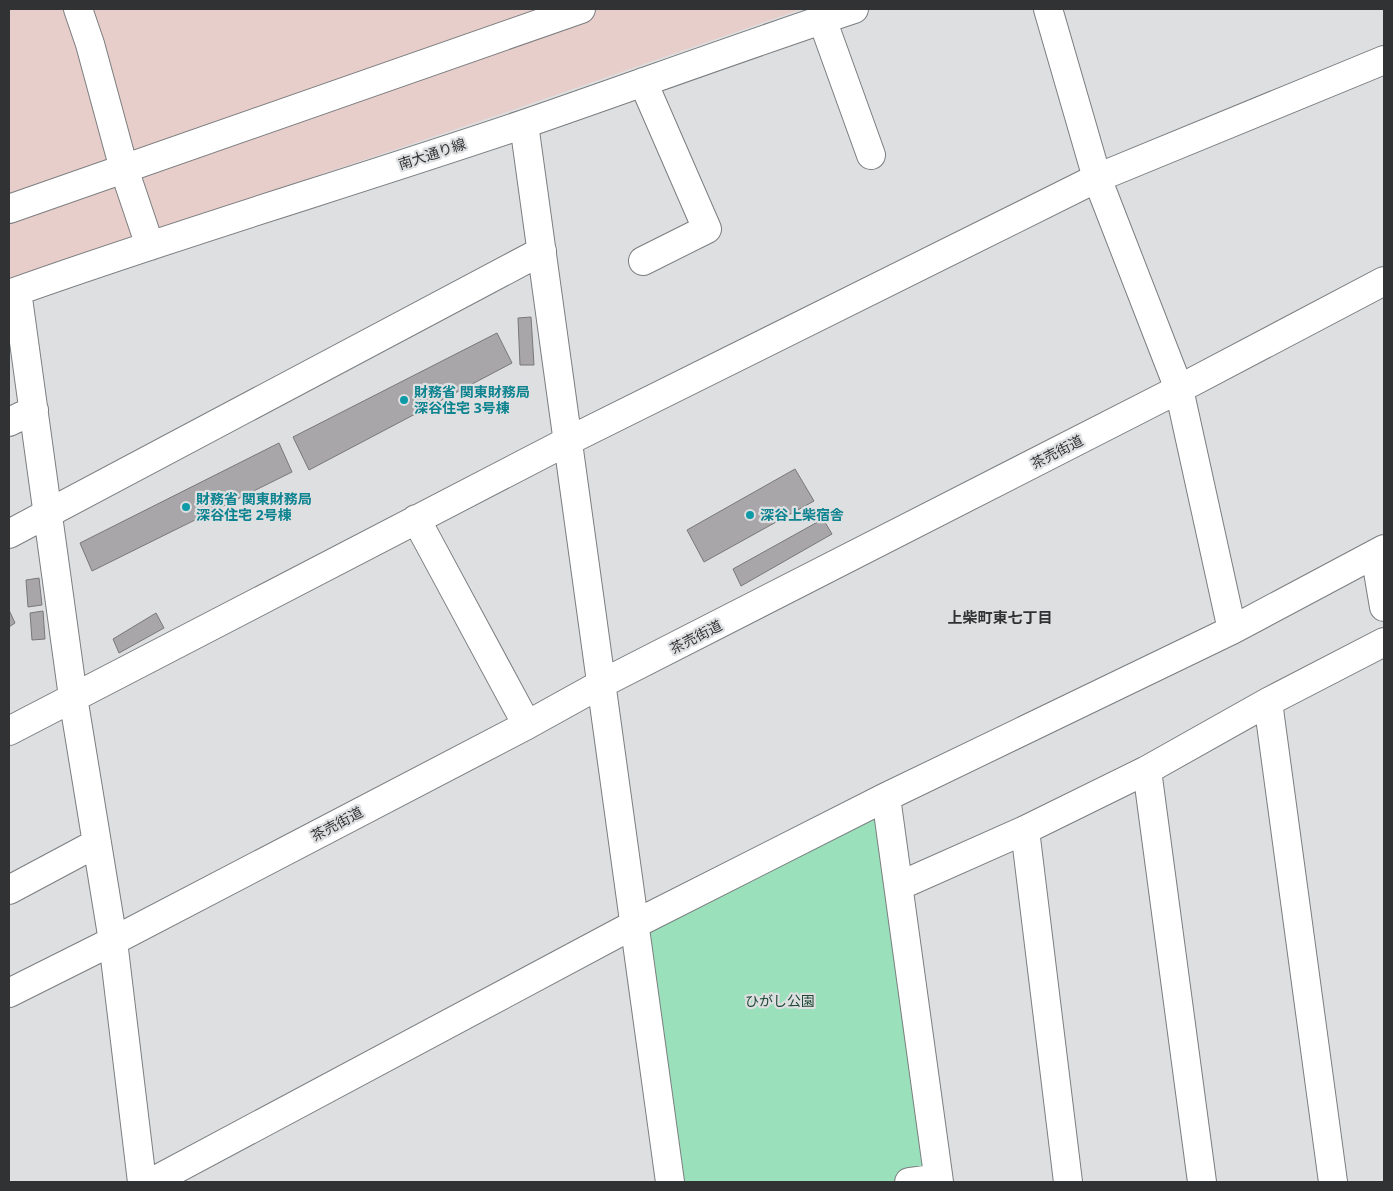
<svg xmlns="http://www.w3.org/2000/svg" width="1393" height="1191" viewBox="0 0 1393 1191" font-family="'Open Sans','Noto Sans JP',sans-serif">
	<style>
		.industrial { fill: #e8ceca }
		.green { fill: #99e0bb }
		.building { fill: #a8a6a8; stroke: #797779 }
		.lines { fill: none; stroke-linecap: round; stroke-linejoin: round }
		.minor-casing { stroke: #7b7d7f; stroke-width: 30 }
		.minor { stroke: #fff; stroke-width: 28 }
		.culture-dot { fill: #0f9aa8; stroke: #dddfe1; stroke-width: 2 }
		.labels { text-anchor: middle; stroke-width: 4.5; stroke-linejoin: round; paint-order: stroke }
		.street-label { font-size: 14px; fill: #313233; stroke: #dddfe1 }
		.culture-label { font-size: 14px; font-weight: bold; fill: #0d838f; stroke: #dddfe1; text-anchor: start }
		.park-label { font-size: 14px; fill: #1f4835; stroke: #dddfe1 }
		.neighbourhood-label { font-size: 15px; font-weight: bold; fill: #313233; stroke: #dddfe1 }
	</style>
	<rect width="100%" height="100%" fill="#dddfe1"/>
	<path class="industrial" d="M9 9H802L510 111 9 279Z"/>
	<path class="green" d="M886 797 938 1178 909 1182H670L635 924Z"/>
	<path class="building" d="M531 317 534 365H520L518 318Z
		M497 333 512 363 309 470 293 437Z
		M279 443 292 472 92 571 80 543Z
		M795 469 814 501 704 562 687 530Z
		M823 519 832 534 741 586 733 569Z
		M39 578 42 605 28 607 26 580Z
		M9 610 15 623 9 627Z
		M43 611 45 639 32 640 30 613Z
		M156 613 164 628 119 653 113 639Z"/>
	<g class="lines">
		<defs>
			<path id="minor" d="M78 9 90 44 124 169 150 246
				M1048 9 1097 178 1179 389 1232 630
				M822 19 871 155
				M524 124 670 1182
				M9 209 581 9
				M643 261 707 229 643 82
				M17 291 73 697 113 941 142 1182
				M9 294C179 233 353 182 524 124 634 86 743 46 854 9
				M9 422 34 410
				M416 519 527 725
				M9 534 542 251
				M1375 554 1384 607
				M1268 702 1333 1182
				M9 731 568 441 1097 178 1384 60
				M1147 770 1202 1182
				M886 797 939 1182
				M1025 830 1068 1182
				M899 886 1025 830 1147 770 1268 702 1384 642
				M9 890 97 843
				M9 993 113 941 527 725 601 684 1179 389 1384 281
				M152 1182 635 924 886 797 1232 630 1384 549
				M909 1182 938 1178"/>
		</defs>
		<use href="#minor" class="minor-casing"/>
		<use href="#minor" class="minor"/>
	</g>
	<g class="culture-dot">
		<circle cx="404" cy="400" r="5"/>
		<circle cx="186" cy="507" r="5"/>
		<circle cx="750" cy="515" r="5"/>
	</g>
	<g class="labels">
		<g class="street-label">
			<text transform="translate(432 154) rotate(-18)" y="5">南大通り線</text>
			<text transform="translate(1057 452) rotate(-27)" y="5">茶売街道</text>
			<text transform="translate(696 637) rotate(-27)" y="5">茶売街道</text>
			<text transform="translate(337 824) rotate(-28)" y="5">茶売街道</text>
		</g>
		<g class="culture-label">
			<text x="414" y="397">財務省 関東財務局<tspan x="414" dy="16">深谷住宅 3号棟</tspan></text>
			<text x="196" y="504">財務省 関東財務局<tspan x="196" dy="16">深谷住宅 2号棟</tspan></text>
			<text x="760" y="520">深谷上柴宿舎</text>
		</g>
		<g class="park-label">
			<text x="780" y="1006">ひがし公園</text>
		</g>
		<g class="neighbourhood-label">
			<text x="1000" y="623">上柴町東七丁目</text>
		</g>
	</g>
	<rect width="1393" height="1191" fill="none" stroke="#313233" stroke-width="20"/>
</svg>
